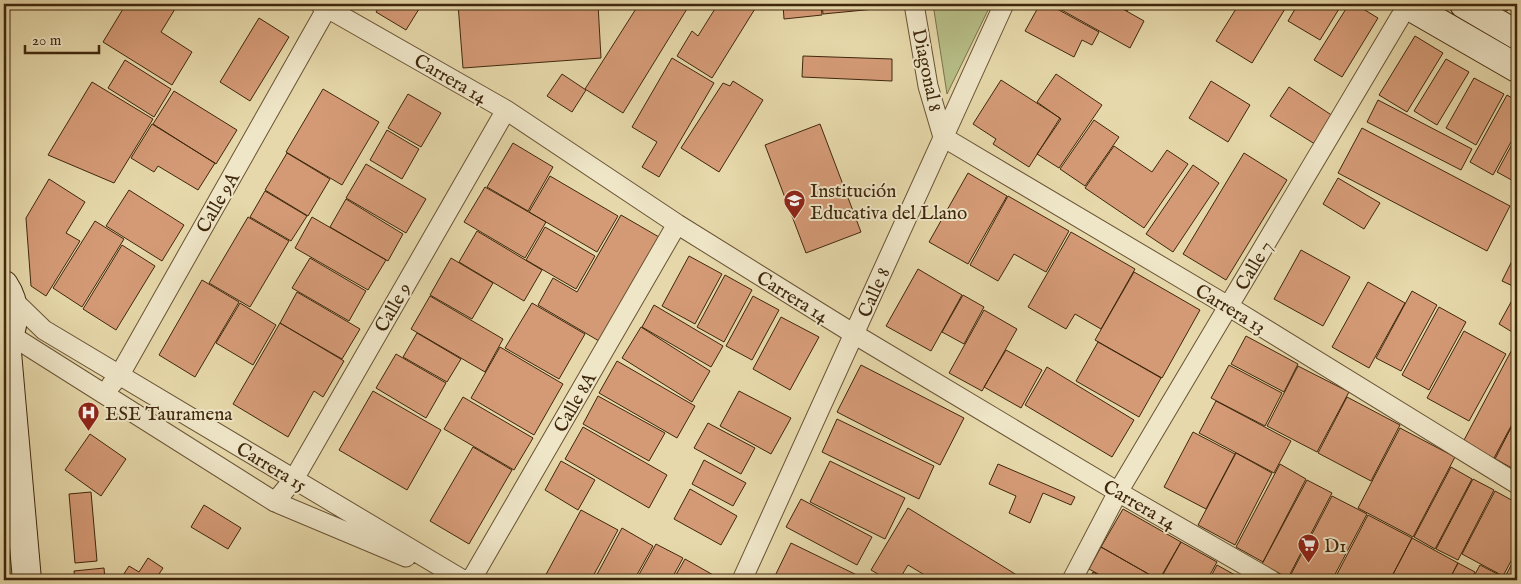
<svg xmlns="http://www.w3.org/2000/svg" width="1521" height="584" viewBox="0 0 1521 584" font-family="'IM FELL English',serif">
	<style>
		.green { fill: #b7be87; stroke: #7b724a }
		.building { fill: #d49a76; stroke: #3f270c }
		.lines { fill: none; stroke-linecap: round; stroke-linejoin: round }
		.street-casing { stroke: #695334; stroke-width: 21 }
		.secondary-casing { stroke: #3f270c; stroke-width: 30 }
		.street { stroke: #efe6c8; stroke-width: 19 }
		.secondary { stroke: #efe6c8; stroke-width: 28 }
		.labels { text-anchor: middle; stroke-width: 4; stroke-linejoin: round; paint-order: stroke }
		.street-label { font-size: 19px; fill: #3f270c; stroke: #efe6c8 }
		.poi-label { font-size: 19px; fill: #3f270c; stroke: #efe6c8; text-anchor: start }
	</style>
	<rect width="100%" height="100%" fill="#e6d8aa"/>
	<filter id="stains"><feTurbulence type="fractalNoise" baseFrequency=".004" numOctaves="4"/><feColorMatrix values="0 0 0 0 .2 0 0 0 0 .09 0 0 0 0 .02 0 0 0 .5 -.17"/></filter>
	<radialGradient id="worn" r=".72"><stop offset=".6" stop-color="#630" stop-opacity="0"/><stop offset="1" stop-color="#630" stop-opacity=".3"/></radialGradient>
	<path class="green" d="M933 4H991L947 94Z
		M4 377 24 580H4Z"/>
	<path class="building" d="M126 4H178L161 32 192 52 172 85 103 42Z
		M381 4H410L419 9 406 30 376 12Z
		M458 4H598L601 58 463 68Z
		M639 4H690L623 113 585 89Z
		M718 4H758L712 78 677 56 692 31 698 36Z
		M783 4H821L822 15 784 19Z
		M822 4H874L875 9 823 14Z
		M1040 4H1048L1099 32 1092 45 1082 40 1074 57 1025 31Z
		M1060 4H1114L1144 21 1130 48 1058 8Z
		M1115 4H1130L1127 11Z
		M1239 4H1288L1252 63 1216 41Z
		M1298 4H1342L1320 40 1288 21Z
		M1349 4H1355L1378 18 1342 77 1314 60Z
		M1496 4H1512L1507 11Z
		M259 18 289 37 250 101 220 82Z
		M1415 36 1443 53 1407 112 1379 95Z
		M803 56 892 59V81L802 77Z
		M672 58 714 83 659 177 642 167 657 142 632 127Z
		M1446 59 1469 72 1437 125 1414 111Z
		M125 60 171 89 154 117 108 88Z
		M562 74 586 90 572 112 547 96Z
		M1056 74 1102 105 1059 168 1037 154 1061 119 1037 102Z
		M1474 78 1504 94 1476 145 1446 128Z
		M1001 80 1060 118 1029 167 993 144 996 139 973 124Z
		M733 81 763 100 719 172 681 148 723 83 730 86Z
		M1211 81 1250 105 1228 142 1189 118Z
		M92 82 153 119 114 183 48 155Z
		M1289 87 1336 118 1318 146 1270 116Z
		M323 89 379 122 342 185 286 152Z
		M174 91 237 130 216 164 153 124Z
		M408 94 441 113 421 147 388 128Z
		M1507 95 1517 101V131L1493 175 1470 162Z
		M1378 100 1472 149 1461 170 1367 122Z
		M1094 120 1119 137 1085 186 1060 169Z
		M152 124 215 163 198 190 158 166 154 172 131 158Z
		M820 124 861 232 806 253 765 145Z
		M1362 128 1510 206 1487 251 1338 173Z
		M387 130 419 149 402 179 370 160Z
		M1517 135V183L1497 172Z
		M513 143 553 167 528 211 487 187Z
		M1114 146 1152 172 1167 150 1188 164 1144 228 1085 188Z
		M287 153 330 179 308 216 265 190Z
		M1244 153 1287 180 1226 280 1183 254Z
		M366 164 426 199 406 233 346 198Z
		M1193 165 1219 183 1173 252 1146 234Z
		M968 173 1007 196 968 264 929 242Z
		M550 176 618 216 597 252 529 212Z
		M1338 178 1380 203 1364 229 1323 204Z
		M49 179 85 202 66 233 80 241 46 296 31 286 26 218Z
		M485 187 546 222 525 258 464 222Z
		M129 190 184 225 162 261 106 226Z
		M265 191 307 216 291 241 250 217Z
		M1008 196 1069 231 1046 272 1014 254 998 281 970 265Z
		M346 199 403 234 388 261 330 227Z
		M621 215 659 237 599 341 538 305 553 278 577 292Z
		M248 217 289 241 250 307 209 283Z
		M312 217 386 260 368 290 295 248Z
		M95 221 124 239 82 307 53 288Z
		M545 227 595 256 576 289 526 260Z
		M477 231 542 270 524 301 459 262Z
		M1071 232 1135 269 1101 329 1075 314 1066 329 1028 307Z
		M122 245 155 266 116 330 83 309Z
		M1301 250 1350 277 1323 326 1274 299Z
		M1517 251V288L1502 281Z
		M689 256 722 274 695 324 662 306Z
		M310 258 366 291 349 321 292 288Z
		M451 258 493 283 472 319 430 295Z
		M918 269 962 295 931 351 886 326Z
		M1134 272 1200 310 1162 378 1095 340Z
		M725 275 752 290 724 342 697 327Z
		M202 280 239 302 195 377 159 355Z
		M1368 282 1405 303 1369 368 1332 347Z
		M1412 291 1437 305 1401 371 1376 358Z
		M297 292 360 329 342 359 280 323Z
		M1516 293H1517V335L1499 324Z
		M963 295 984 307 964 344 942 332Z
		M430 296 503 339 485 372 411 329Z
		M753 296 779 310 752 360 726 346Z
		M240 303 276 325 253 365 216 343Z
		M532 303 585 334 559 379 505 348Z
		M654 305 723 346 711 367 642 327Z
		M1439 307 1466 322 1429 390 1402 375Z
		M984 310 1017 329 982 391 949 373Z
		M781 317 819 337 790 390 753 369Z
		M280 323 344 361 323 397 314 391 288 437 233 404Z
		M641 327 710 371 692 402 622 358Z
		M1464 331 1506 354 1469 421 1427 398Z
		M417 333 461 359 447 382 403 357Z
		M1246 336 1298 364 1284 392 1231 364Z
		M1517 340V416L1495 459 1463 442Z
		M1098 342 1161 378 1139 417 1076 381Z
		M500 347 563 384 534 435 471 398Z
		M1006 350 1042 370 1021 408 984 387Z
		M396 354 446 383 426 418 376 388Z
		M617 361 695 406 677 438 599 393Z
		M861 365 964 418 940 465 837 412Z
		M1229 365 1282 393 1265 426 1211 398Z
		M1298 366 1349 392 1317 452 1267 426Z
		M1047 367 1134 420 1112 457 1025 405Z
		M373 391 441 430 407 490 339 450Z
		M739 391 791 418 771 454 720 426Z
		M598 396 665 433 649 461 583 424Z
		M463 397 533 438 514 470 444 429Z
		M1347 397 1400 425 1371 481 1318 453Z
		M1216 401 1291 441 1274 473 1199 433Z
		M1517 415V471L1494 458Z
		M837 419 934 466 919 499 822 452Z
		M708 423 755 448 741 474 694 448Z
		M583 427 667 475 649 508 565 459Z
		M1400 428 1455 457 1413 537 1358 508Z
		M1193 432 1235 454 1206 509 1164 487Z
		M90 434 126 459 101 496 65 470Z
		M473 447 512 470 469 544 430 521Z
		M1236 453 1272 473 1235 545 1198 525Z
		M704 460 746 483 733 506 692 484Z
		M561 461 595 480 578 510 545 490Z
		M830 461 905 498 885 539 810 502Z
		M998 464 1075 497 1071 505 1043 493 1030 523 1009 513 1016 496 989 484Z
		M1280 464 1306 479 1263 562 1236 547Z
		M1451 467 1472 479 1435 549 1414 537Z
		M1473 479 1494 490 1458 560 1436 549Z
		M1307 480 1332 493 1288 578 1262 564Z
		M690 489 737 516 721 545 674 519Z
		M1495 491 1517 503V550L1503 576 1462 554Z
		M91 492 97 561 75 563 69 494Z
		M1332 496 1367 514 1332 580H1288Z
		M801 499 872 537 857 565 786 527Z
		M204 505 241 528 228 549 191 527Z
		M908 508 1012 572 1024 580H933L908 565 899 580H888L871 570Z
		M1123 509 1181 542 1159 580 1101 547Z
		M581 510 618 530 591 580H543Z
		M1368 515 1412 538 1390 580H1334Z
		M622 528 653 546 634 580H594Z
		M1412 538 1458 563 1449 580H1390Z
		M1181 542 1217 562 1207 580H1160Z
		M791 543 863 578 862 580H773Z
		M656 544 683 558 671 580H636Z
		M1101 547 1159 580H1109L1089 569Z
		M1517 554V580H1516L1506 575Z
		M148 558 163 568 155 580H120L129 566 139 572Z
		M685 559 715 576 712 580H673Z
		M1458 563 1475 572 1471 580H1449Z
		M1217 565 1244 580H1209Z
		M1480 565 1509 580H1472Z
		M104 568 105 580H75L74 571Z
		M1093 572 1108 580H1089Z"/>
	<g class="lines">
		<defs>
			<path id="street" d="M320 4 506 110 677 224 854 334 1118 492 1271 580
				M914 4 928 86 943 137 1228 306 1517 484
				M11 298 44 330 463 580
				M9 334 275 502 406 557
				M111 385 119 376 327 8
				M275 502 294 479 506 110
				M471 580 677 224
				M742 580 1004 4
				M1072 580 1118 492 1408 4"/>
			<path id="secondary" d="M1406 4 1517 68
				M1464 4 1517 35
				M4 285C16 303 17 325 4 343
				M6 341 27 580"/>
		</defs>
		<use href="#street" class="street-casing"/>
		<use href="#secondary" class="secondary-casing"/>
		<use href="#street" class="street"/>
		<use href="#secondary" class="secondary"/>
	</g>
	<defs>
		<symbol id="school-pin" viewBox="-11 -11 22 30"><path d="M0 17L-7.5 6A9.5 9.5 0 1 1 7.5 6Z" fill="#8f2418" stroke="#efe6c8"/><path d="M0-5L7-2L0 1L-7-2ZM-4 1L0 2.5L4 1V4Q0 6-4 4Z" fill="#fff"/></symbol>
		<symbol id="hospital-pin" viewBox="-11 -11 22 30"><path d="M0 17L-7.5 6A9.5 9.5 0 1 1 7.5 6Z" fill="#8f2418" stroke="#efe6c8"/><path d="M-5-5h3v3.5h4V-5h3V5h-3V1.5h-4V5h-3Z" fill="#fff"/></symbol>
		<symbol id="supermarket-pin" viewBox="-11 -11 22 30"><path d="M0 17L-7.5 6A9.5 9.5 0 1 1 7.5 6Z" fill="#8f2418" stroke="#efe6c8"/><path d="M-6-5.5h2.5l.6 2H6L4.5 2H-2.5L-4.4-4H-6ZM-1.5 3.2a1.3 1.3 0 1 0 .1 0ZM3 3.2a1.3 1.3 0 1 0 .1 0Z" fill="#fff"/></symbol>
	</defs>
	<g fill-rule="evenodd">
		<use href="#school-pin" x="782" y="188" width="25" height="34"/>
		<use href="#hospital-pin" x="76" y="400" width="25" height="34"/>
		<use href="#supermarket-pin" x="1296" y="532" width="25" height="34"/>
	</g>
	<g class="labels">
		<g class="street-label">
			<text transform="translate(928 70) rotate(78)" y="7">Diagonal 8</text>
			<text transform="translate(451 78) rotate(30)" y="7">Carrera 14</text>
			<text transform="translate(217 202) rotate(-60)" y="7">Calle 9A</text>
			<text transform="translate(1253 265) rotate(-59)" y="7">Calle 7</text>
			<text transform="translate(873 292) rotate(-66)" y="7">Calle 8</text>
			<text transform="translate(793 296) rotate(32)" y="7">Carrera 14</text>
			<text transform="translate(392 307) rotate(-60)" y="7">Calle 9</text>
			<text transform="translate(1231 308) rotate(31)" y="7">Carrera 13</text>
			<text transform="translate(574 402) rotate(-60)" y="7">Calle 8A</text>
			<text transform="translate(272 466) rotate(31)" y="7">Carrera 15</text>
			<text transform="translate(1140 504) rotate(30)" y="7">Carrera 14</text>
		</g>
		<g class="poi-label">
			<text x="810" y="197">Institución<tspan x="810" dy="22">Educativa del Llano</tspan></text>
			<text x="105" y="420">ESE Tauramena</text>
			<text x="1324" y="552">D1</text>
		</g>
	</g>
	<rect width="1521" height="584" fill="none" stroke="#e6d8aa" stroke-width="20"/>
	<rect x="5" y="5" width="1511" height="574" fill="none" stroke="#3f270c" stroke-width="2.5"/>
	<rect x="10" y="10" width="1501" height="564" fill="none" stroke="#3f270c"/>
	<path d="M25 45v8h74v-8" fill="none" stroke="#3f270c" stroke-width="2.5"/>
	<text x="32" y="45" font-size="15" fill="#3f270c" stroke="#efe6c8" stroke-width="4" paint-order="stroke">20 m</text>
	<rect width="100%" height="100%" filter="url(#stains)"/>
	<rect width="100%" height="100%" fill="url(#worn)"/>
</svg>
